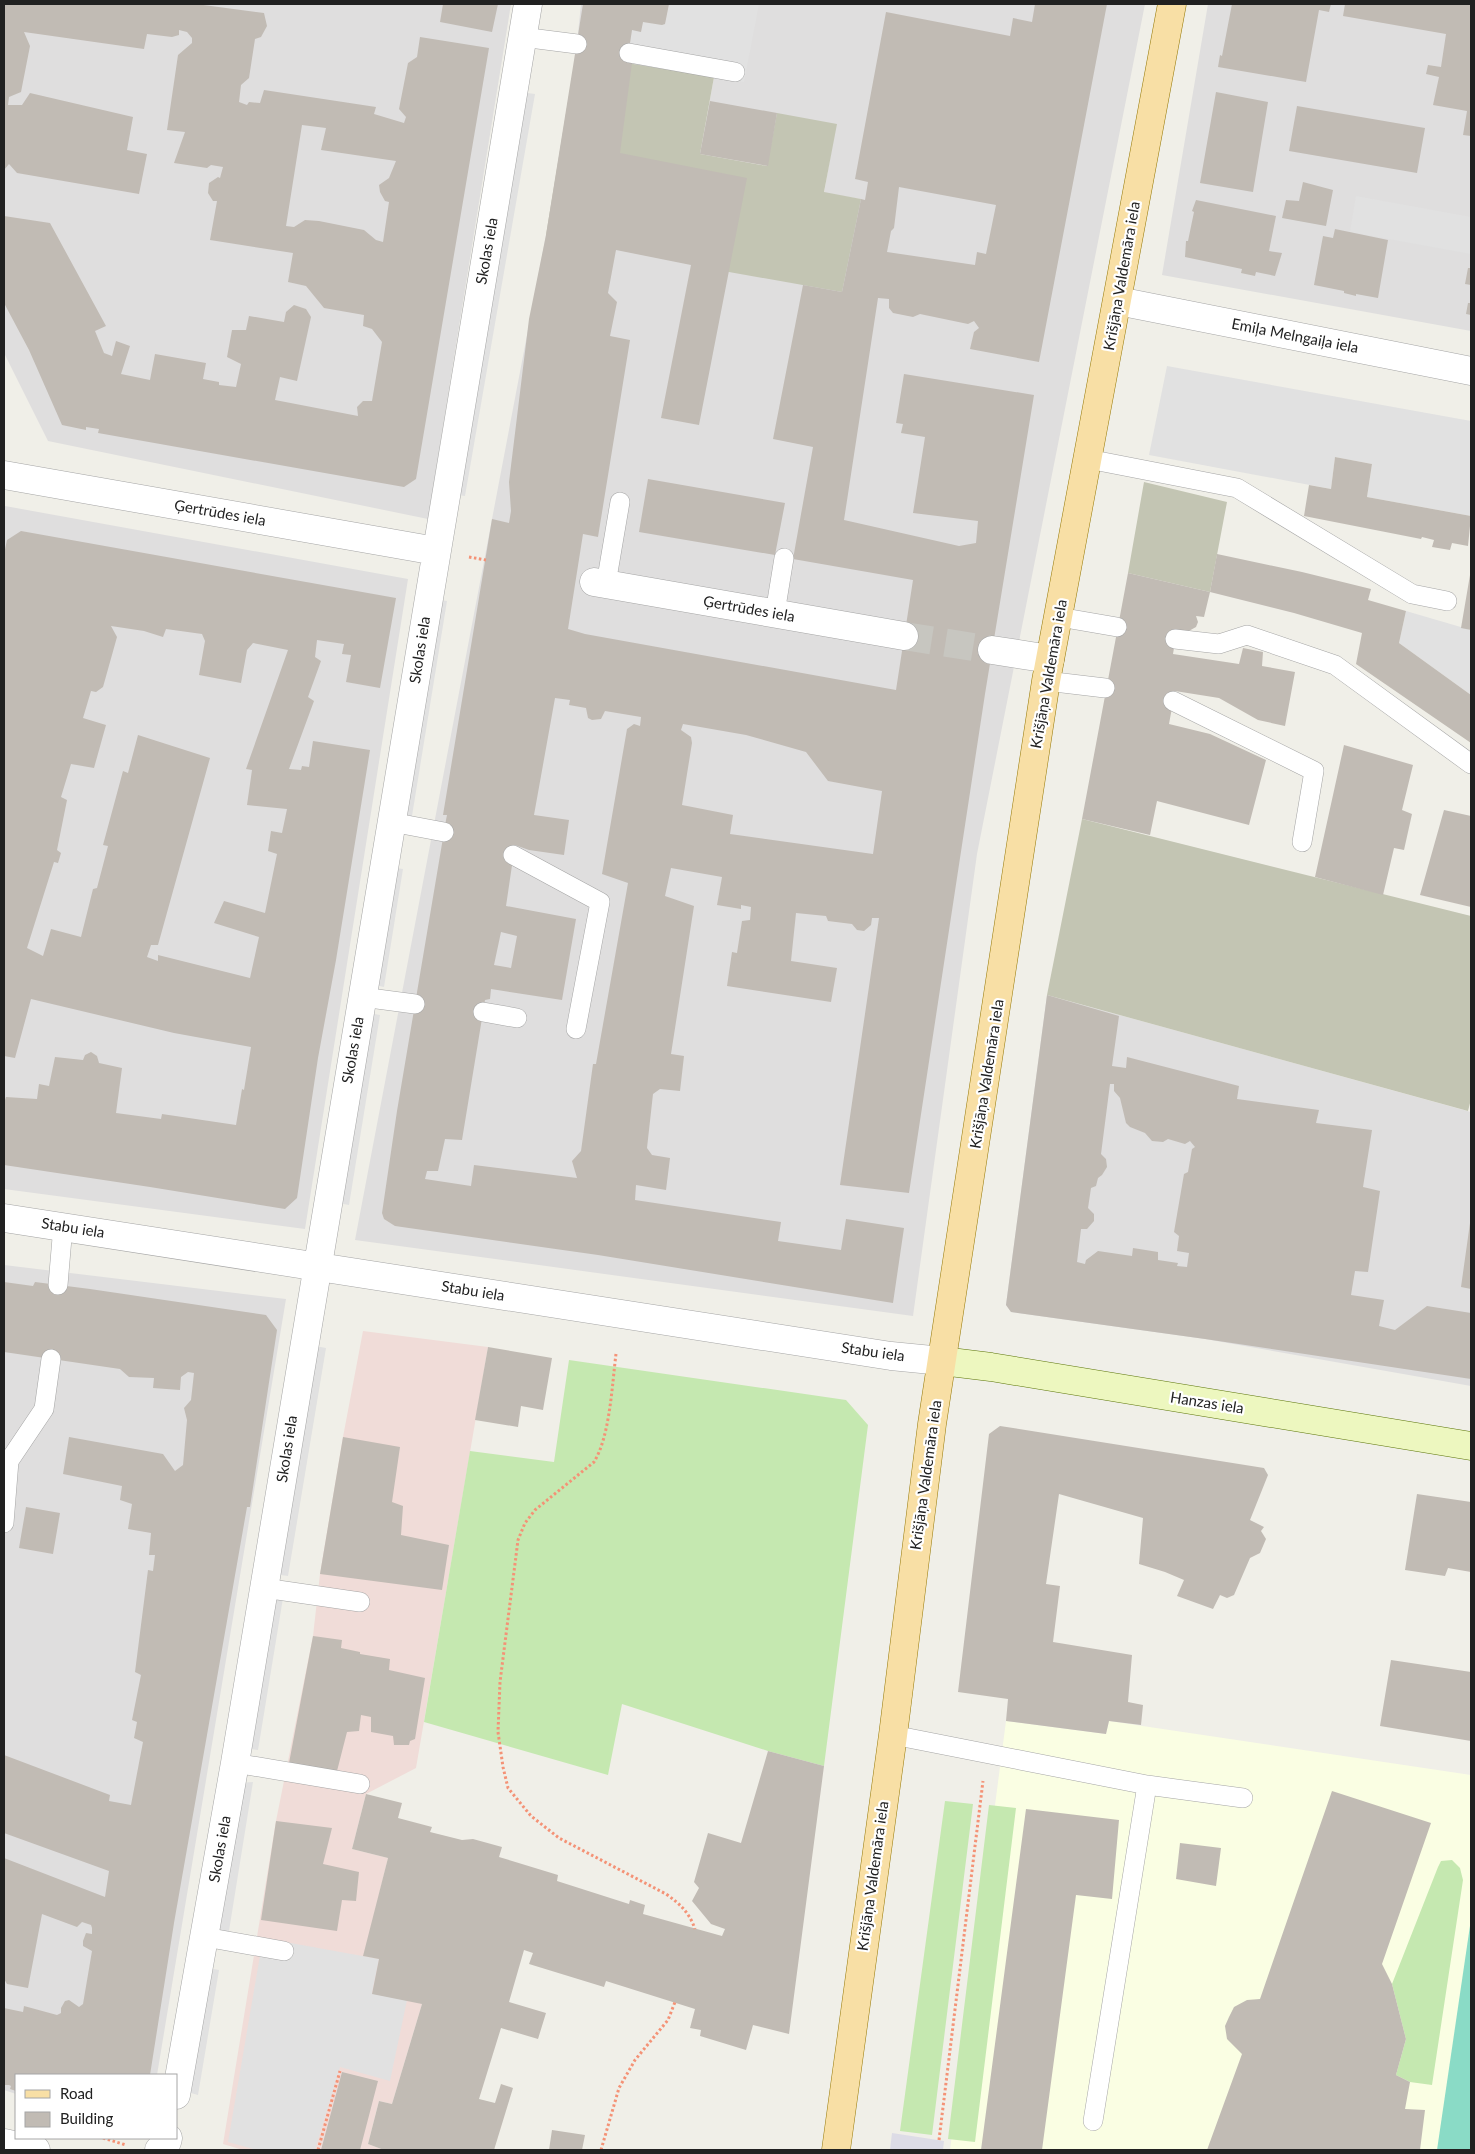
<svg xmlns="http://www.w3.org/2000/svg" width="1475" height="2154" viewBox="0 0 1475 2154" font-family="Lato,sans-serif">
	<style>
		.residential { fill: #dfdede }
		.commercial { fill: #f0dcd8 }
		.education { fill: #fafee3 }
		.construction { fill: #c3c5b3 }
		.grass { fill: #c5e8b0 }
		.pitch { fill: #8adbc6 }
		.parking { fill: #e1e1e1 }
		.plaza { fill: #dddce6 }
		.building { fill: #c1bbb4; fill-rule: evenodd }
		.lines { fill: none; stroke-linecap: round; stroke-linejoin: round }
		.street-tunnel { stroke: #c7c6c0; stroke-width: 28; stroke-dasharray: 28 14; stroke-linecap: butt }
		.lane-casing { stroke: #a5a5a5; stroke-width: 20 }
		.street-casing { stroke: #a5a5a5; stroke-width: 29 }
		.secondary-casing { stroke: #5c750a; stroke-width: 29 }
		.primary-casing { stroke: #967907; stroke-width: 29 }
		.path { stroke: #f49276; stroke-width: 3; stroke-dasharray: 2.5 2.5; stroke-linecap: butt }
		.lane { stroke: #fff; stroke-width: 19 }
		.street { stroke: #fff; stroke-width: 28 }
		.secondary { stroke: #edf7bf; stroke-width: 28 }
		.primary { stroke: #f8dfa5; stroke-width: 28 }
		.labels { text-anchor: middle; stroke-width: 4.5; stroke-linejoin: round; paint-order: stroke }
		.street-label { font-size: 15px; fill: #212121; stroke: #fff }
	</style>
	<rect width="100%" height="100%" fill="#f0efe8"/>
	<path class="residential" d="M4 4H511L428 519 48 441 4 353Z
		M581 4H1145L977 854 913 1316 355 1240 546 235 616 250 860 199 824 193 836 124 768 166 700 154 714 77 576 53Z
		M1208 4H1471V331L1162 275Z
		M5 506 408 579 305 1229 4 1189Z
		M1047 995 1471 1112V1386L1205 1339 1011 1312 1006 1305Z
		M4 1265 286 1299 157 2075H16V2094L4 2090Z"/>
	<path class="commercial" d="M363 1331 488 1347 416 1768 366 1794 352 1849 388 1858 364 1956 389 1960 422 2004 392 2104 379 2101 368 2144 384 2150H243L223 2144 276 1821 313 1636 320 1574 343 1437Z"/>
	<path class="education" d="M1006 1721 1106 1734 1109 1721 1471 1775V2150H950Z"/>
	<path class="construction" d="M576 53 714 77 700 154 767 166 777 113 837 124 824 192 861 199 842 292 729 272 546 235Z
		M1144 482 1227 502 1210 592 1128 573Z
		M1082 819 1471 916V1099L1468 1111 1047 995Z"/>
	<path class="grass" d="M569 1360 846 1400 868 1425 824 1766 768 1751 622 1704 608 1775 424 1722 470 1451 554 1462Z
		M945 1801 973 1804 932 2135 900 2131Z
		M989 1805 1016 1808 975 2142 948 2139Z
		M1452 1860 1460 1868 1463 1880 1432 2085 1410 2082 1396 2075 1406 2039 1392 1984 1438 1867 1441 1861Z"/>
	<path class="pitch" d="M1471 1919V2150H1437Z"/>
	<path class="parking" d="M669 4H759L744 82 627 63 632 30 641 32 643 22 662 25 665 24Z
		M520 92 535 94 465 496 450 494Z
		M1356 196 1471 217V254L1350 232Z
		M1167 366 1471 421V516L1367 497 1372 464 1335 457 1331 489 1149 455Z
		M432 599 447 601 412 816 396 814Z
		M1406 611 1471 630V695L1399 643Z
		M389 867 403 869 384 987 370 984Z
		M363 1012 380 1015 349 1205 333 1202Z
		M310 1345 326 1348 288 1576 273 1574Z
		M269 1595 283 1598 258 1750 244 1748Z
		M253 1782 228 1937 214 1934 239 1783Z
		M263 1938 379 1959 372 1993 407 2000 390 2081 340 2067 315 2150H257L228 2142Z
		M208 1968 219 1970 198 2095 187 2092Z"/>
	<path class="plaza" d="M892 2133 944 2141 943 2150H890Z"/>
	<path class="building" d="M4 4H196L264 13 267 26 261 37 255 39 249 78 241 85 239 102 247 105 249 102 260 103 264 90 376 107 374 114 404 123 406 117 399 109 408 63 417 57 420 37 489 48 416 479 404 487 98 433 99 429 86 427V430L62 425 29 350 4 303V216L50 223 106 326 95 331 104 353 112 356 116 341 130 346 121 374 150 380 155 354 206 363 203 379 219 382V385L236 387 241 364 227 357 232 330H246L249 316 284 322 286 312 294 305 306 309 311 317 297 381 280 377 275 400 358 416 357 407 363 401H372L382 342 372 329 363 326 364 315 324 308 306 286 288 282 293 253 210 240 217 201H213L208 193 209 183 218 177 220 178 223 167 211 165 207 168 174 163 185 132 167 130 178 55 192 43V38L187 32 179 30V35L172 37 147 34 144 49 24 32 30 46 21 92 9 97 8 105H22L30 93 133 117 127 150 147 154 139 194 17 173 9 164 4 170ZM302 125 326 128 321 150 396 161 389 178 379 185 380 192 385 201 389 202 383 242 376 240 364 230 319 221 305 220 294 227 286 226Z
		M443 4H498L492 32 440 22Z
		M583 4H669L665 24 662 25 643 22 641 32 632 30 627 63H632L620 153 747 178 699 425 661 418 691 265 616 250 608 293 617 302 610 336 630 340 598 537 583 534 568 629 585 634 896 690 913 580 793 559 813 447 773 439 803 285 842 292 861 199 865 200 868 182 855 179 886 12 1010 36 1013 18 1032 22 1035 4H1107L1039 362 970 349 974 332 979 328 974 321 968 324 920 314 913 317 893 313 889 308V299L878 298 844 520 959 546 976 543 978 521 913 513 925 437 901 433 903 424 896 423 904 374 1034 395 985 694 909 1193 840 1185 879 918H872L871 925 864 931 857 930 852 924 828 921 826 916 796 913 791 961 837 968 831 1002 727 986 732 952 737 953 742 921 750 920 751 907 741 905V909L717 905 722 877 671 868 665 896 694 906 671 1054 684 1056 680 1091 660 1089 653 1094 647 1148 652 1155 670 1158 666 1190 636 1185 635 1200 781 1222 778 1241 841 1250 846 1219 904 1228 893 1303 598 1255 395 1226 384 1219 382 1213 397 1111 446 820 447 815H443L492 519 509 523 511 511 509 482 529 319 546 235ZM899 187 996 205 986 254 977 252 975 265 887 252 891 231 894 228ZM555 698 570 700 569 705 586 708 588 718 592 720 601 719 605 711 641 717 640 726 634 724 627 729 602 874 628 883 596 1064H593L581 1151 572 1161 577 1178 474 1165 471 1186 425 1179 427 1171H438L445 1139 462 1140 485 1000 490 999 491 989 562 1000 576 919 506 906 515 845 529 850 564 855 569 820 534 815ZM683 724 746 735 806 752 828 781 882 791 873 854 730 834 733 815 682 805 692 743 691 737 681 730ZM501 932 517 936 511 968 494 965Z
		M1232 4H1331L1329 12 1319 10 1306 82 1218 67 1220 55 1222 56Z
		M1345 4H1471V136L1463 135 1467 111 1433 105 1439 77 1426 74 1428 65 1441 67 1446 34 1343 16Z
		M1216 92 1268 102 1253 192 1200 183Z
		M710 101 777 113 768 166 700 154Z
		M1297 106 1425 128 1417 173 1289 151Z
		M1303 182 1333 190 1326 226 1282 218 1286 200 1299 201Z
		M1196 200 1276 216 1269 251 1282 253 1275 276 1256 272 1255 276 1241 273 1242 269 1185 257 1186 241H1188L1194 212 1192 211Z
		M1335 229 1388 240 1378 298 1356 294V296L1344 293V291L1314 285 1323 236 1333 238Z
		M1468 268H1471V285L1465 284Z
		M1468 303H1471V315L1466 314Z
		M1335 457 1372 464 1367 497 1471 516 1468 546 1452 543 1450 550 1432 547 1434 540 1422 537 1421 539 1304 516 1309 485 1331 489Z
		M648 479 785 503 775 555 639 532Z
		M21 531 396 598 380 688 346 682 351 655 342 654 344 644 317 640 315 657 321 661 308 697 314 701 289 769 301 770 302 766 309 767 313 741 370 750 336 960 318 1058 297 1198 285 1209 150 1187 4 1165V1103L6 1097 37 1099 39 1084 49 1086 55 1057 83 1060 85 1055 91 1052 97 1056 99 1063 122 1068 116 1113 161 1119 162 1114 236 1125 242 1089 244 1090 251 1047 174 1033 31 999 15 1058 4 1056V554L7 540ZM111 626 144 631 163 637 166 629 202 634 205 641 199 675 241 683 247 650 253 643 288 650 246 769 252 770 247 805 287 809 282 833 271 831 268 851 277 854 265 913 224 901 214 923 259 937 250 978 158 955V961L147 957 151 945H158L210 758 138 735 128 773 123 771 103 845 108 846 97 888 93 889 81 937 51 929 43 956 27 948 54 862 58 863 61 853 57 850 67 800 61 797 71 764 94 768 106 725 83 718 91 691 96 692 103 687 117 637Z
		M1217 554 1302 572 1371 589 1368 600 1406 611 1399 643 1471 695V743L1356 664 1362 633 1294 613 1210 592Z
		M1128 573 1210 592 1204 617 1196 616 1198 622 1196 627 1187 632 1177 630 1173 654 1239 664 1243 648 1263 652 1262 666 1295 672 1285 726 1258 720 1219 698 1175 691 1169 724 1210 734 1266 760 1249 825 1157 801 1150 835 1082 819Z
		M1470 575H1471V630L1461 628Z
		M1344 745 1413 765 1402 810 1412 814 1404 850 1394 848 1383 895 1315 877Z
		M1444 810 1471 816V907L1420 895Z
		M1047 995 1119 1016 1112 1066 1126 1068 1127 1057 1239 1086 1237 1099 1319 1110 1316 1123 1372 1130 1363 1187 1380 1191 1368 1272 1355 1271 1351 1295 1384 1300 1379 1326 1395 1330 1427 1306 1471 1313V1379L1205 1339 1011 1312 1006 1305ZM1110 1084H1114V1091L1120 1098 1126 1123 1130 1127 1145 1133 1152 1141 1163 1142 1168 1139 1185 1144 1190 1141 1195 1147 1192 1149 1188 1172 1184 1174 1174 1232 1179 1236 1177 1251 1189 1253 1187 1267 1177 1266 1178 1263 1158 1260V1252L1133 1248 1132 1256 1098 1251 1086 1260 1085 1264 1077 1262 1081 1229H1087L1094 1221V1214L1088 1208 1091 1188 1096 1186 1098 1178 1102 1175 1107 1167 1106 1159 1101 1154Z
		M1470 1223H1471V1289L1461 1287Z
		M4 1282 33 1286 35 1282 90 1289 266 1315 277 1330 250 1507H247L174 1923 150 2075H16V2091L10 2089 11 2086 9 2085H4V2008L23 2012 24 2006 57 2015 61 2013V2008L65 2001 69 2000 79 2007 83 2004 92 1951 83 1946V1941L86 1933 92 1934V1928L91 1925 82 1922 77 1927 42 1914 28 1988 7 1984 4 1979V1858L105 1897 109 1871 4 1833V1755L110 1795 109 1801 131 1805 143 1742 134 1738 137 1722 132 1720 141 1675 135 1672 148 1570 153 1571 155 1555H149L151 1533 128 1529 132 1504 120 1500 122 1486 63 1474 69 1437 163 1454 175 1471 183 1465 187 1420 184 1408 191 1400 194 1373 188 1372 181 1377 180 1390 153 1388 154 1378 129 1377 120 1369 4 1352Z
		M488 1347 552 1358 543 1410 521 1406 518 1427 475 1420Z
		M1000 1426 1264 1468 1268 1475 1250 1520 1264 1527 1261 1531 1266 1539 1260 1553 1250 1558 1234 1595 1227 1598 1220 1595 1213 1609 1177 1596 1184 1580 1165 1572 1139 1564 1143 1518 1059 1494 1046 1584 1060 1586 1053 1642 1132 1655 1128 1702 1143 1705 1141 1725 1109 1721 1106 1734 1006 1721 1008 1699 958 1692 989 1434Z
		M343 1437 400 1447 392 1502 403 1506 401 1535 449 1545 442 1590 320 1574Z
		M1417 1494 1471 1502V1572L1448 1568 1445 1576 1405 1570Z
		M26 1507 60 1513 53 1554 19 1548Z
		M313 1636 342 1640 341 1648 360 1652V1654L390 1659 389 1670 425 1678 415 1739 410 1741 409 1745H394L393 1736 371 1732V1717L361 1715 359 1731 347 1732 337 1771 289 1763Z
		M1391 1660 1471 1672V1741L1380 1726Z
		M768 1751 824 1766 789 2034 753 2025 746 2050 700 2036 701 2030 690 2028 695 2009 606 1981 604 1987 529 1964 533 1953 524 1950 509 2002 546 2013 538 2039 501 2028 479 2099 495 2103 501 2084 513 2088 494 2150H384L368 2144 379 2101 392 2104 422 2004 372 1994 379 1959 363 1956 388 1858 352 1849 366 1794 402 1803 398 1818 432 1827 430 1832 462 1840 473 1839 502 1847 499 1857 558 1875 557 1881 629 1904 630 1900 645 1905 643 1914 722 1936 725 1929 711 1924 692 1901 699 1888 694 1882 708 1833 741 1843Z
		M1332 1791 1431 1823 1382 1964 1392 1984 1406 2039 1396 2075 1410 2082 1405 2109 1425 2110 1420 2150H1207L1242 2054 1227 2039 1225 2026 1229 2017 1234 2007 1247 2000 1260 1999Z
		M1026 1809 1119 1820 1112 1899 1076 1895 1042 2150H981Z
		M276 1821 332 1828 323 1864 359 1872 356 1901 342 1900 337 1931 261 1920Z
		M1180 1843 1221 1848 1216 1886 1176 1879Z
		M342 2072 378 2081 360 2150H321Z
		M552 2130 585 2135 582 2150H549Z"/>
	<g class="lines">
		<path class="street-tunnel" d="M904 636 992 650"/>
		<defs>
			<path id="lane" d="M522 37 577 44
				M629 53 735 72
				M1088 459 1237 488 1412 594 1447 601
				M606 584 620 502
				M775 613 784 558
				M1059 617 1117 627
				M1175 639 1219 644 1247 635 1335 665 1471 764
				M1046 681 1105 688
				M1173 701 1314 771 1302 842
				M391 822 444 832
				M513 855 600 902 576 1029
				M362 997 415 1004
				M483 1012 517 1018
				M58 1285 63 1226
				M4 1523 9 1461 44 1409 51 1359
				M264 1588 360 1602
				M893 1735 1147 1785 1093 2121
				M235 1763 360 1784
				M1147 1785 1243 1798
				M205 1937 284 1951"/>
			<path id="street" d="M1118 301 1471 371
				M4 475 436 551
				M594 582 904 636
				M992 650 1050 659
				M4 1218 891 1356 942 1361
				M176 2095 235 1763 528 4
				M4 2143 36 2150
				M159 2150 167 2142 168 2138"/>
			<path id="secondary" d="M942 1361 991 1367 1471 1446"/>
			<path id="primary" d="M836 2150 893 1735 932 1424 1046 681 1172 4"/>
		</defs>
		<use href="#lane" class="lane-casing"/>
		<use href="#street" class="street-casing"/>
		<use href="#secondary" class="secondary-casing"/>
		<use href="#primary" class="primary-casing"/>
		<path class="path" d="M469 557 486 560
			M616 1354C612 1385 610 1436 594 1462L535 1510 525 1523 518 1540 500 1682 498 1732 503 1767 508 1788 531 1816 559 1838 666 1894C680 1904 689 1912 695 1929
			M103 2138 126 2145
			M939 2140 983 1781
			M318 2150 340 2071
			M601 2150 619 2088 635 2060 668 2020 675 2002"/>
		<use href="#lane" class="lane"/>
		<use href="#street" class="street"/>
		<use href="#secondary" class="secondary"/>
		<use href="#primary" class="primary"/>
	</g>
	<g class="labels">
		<g class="street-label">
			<text transform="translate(487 251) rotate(-80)" y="5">Skolas iela</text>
			<text transform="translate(1122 276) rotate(-80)" y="5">Krišjāņa Valdemāra iela</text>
			<text transform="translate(1295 336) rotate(11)" y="5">Emiļa Melngaiļa iela</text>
			<text transform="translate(220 513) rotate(10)" y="5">Ģertrūdes iela</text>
			<text transform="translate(749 609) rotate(10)" y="5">Ģertrūdes iela</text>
			<text transform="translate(420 650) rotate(-81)" y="5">Skolas iela</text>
			<text transform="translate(1049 674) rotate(-80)" y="5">Krišjāņa Valdemāra iela</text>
			<text transform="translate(353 1050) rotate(-80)" y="5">Skolas iela</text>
			<text transform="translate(987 1074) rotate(-81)" y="5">Krišjāņa Valdemāra iela</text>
			<text transform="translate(73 1228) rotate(9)" y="5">Stabu iela</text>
			<text transform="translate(473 1291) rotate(9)" y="5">Stabu iela</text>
			<text transform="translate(873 1352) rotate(8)" y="5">Stabu iela</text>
			<text transform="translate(1207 1403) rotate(9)" y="5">Hanzas iela</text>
			<text transform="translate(287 1449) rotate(-81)" y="5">Skolas iela</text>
			<text transform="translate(926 1475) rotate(-82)" y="5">Krišjāņa Valdemāra iela</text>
			<text transform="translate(220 1849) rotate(-80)" y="5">Skolas iela</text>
			<text transform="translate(873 1876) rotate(-82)" y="5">Krišjāņa Valdemāra iela</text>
		</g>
	</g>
	<rect width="1475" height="2154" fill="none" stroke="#212121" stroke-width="10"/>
	<rect x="15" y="2074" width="162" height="65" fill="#ffffff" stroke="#a6a6a6"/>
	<rect x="25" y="2090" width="25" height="8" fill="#f8dfa5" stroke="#a6a6a6"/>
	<text x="60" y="2099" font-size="15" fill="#212121">Road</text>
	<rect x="25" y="2112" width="25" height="15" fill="#c1bbb4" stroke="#a6a6a6"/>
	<text x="60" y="2124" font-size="15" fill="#212121">Building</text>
</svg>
